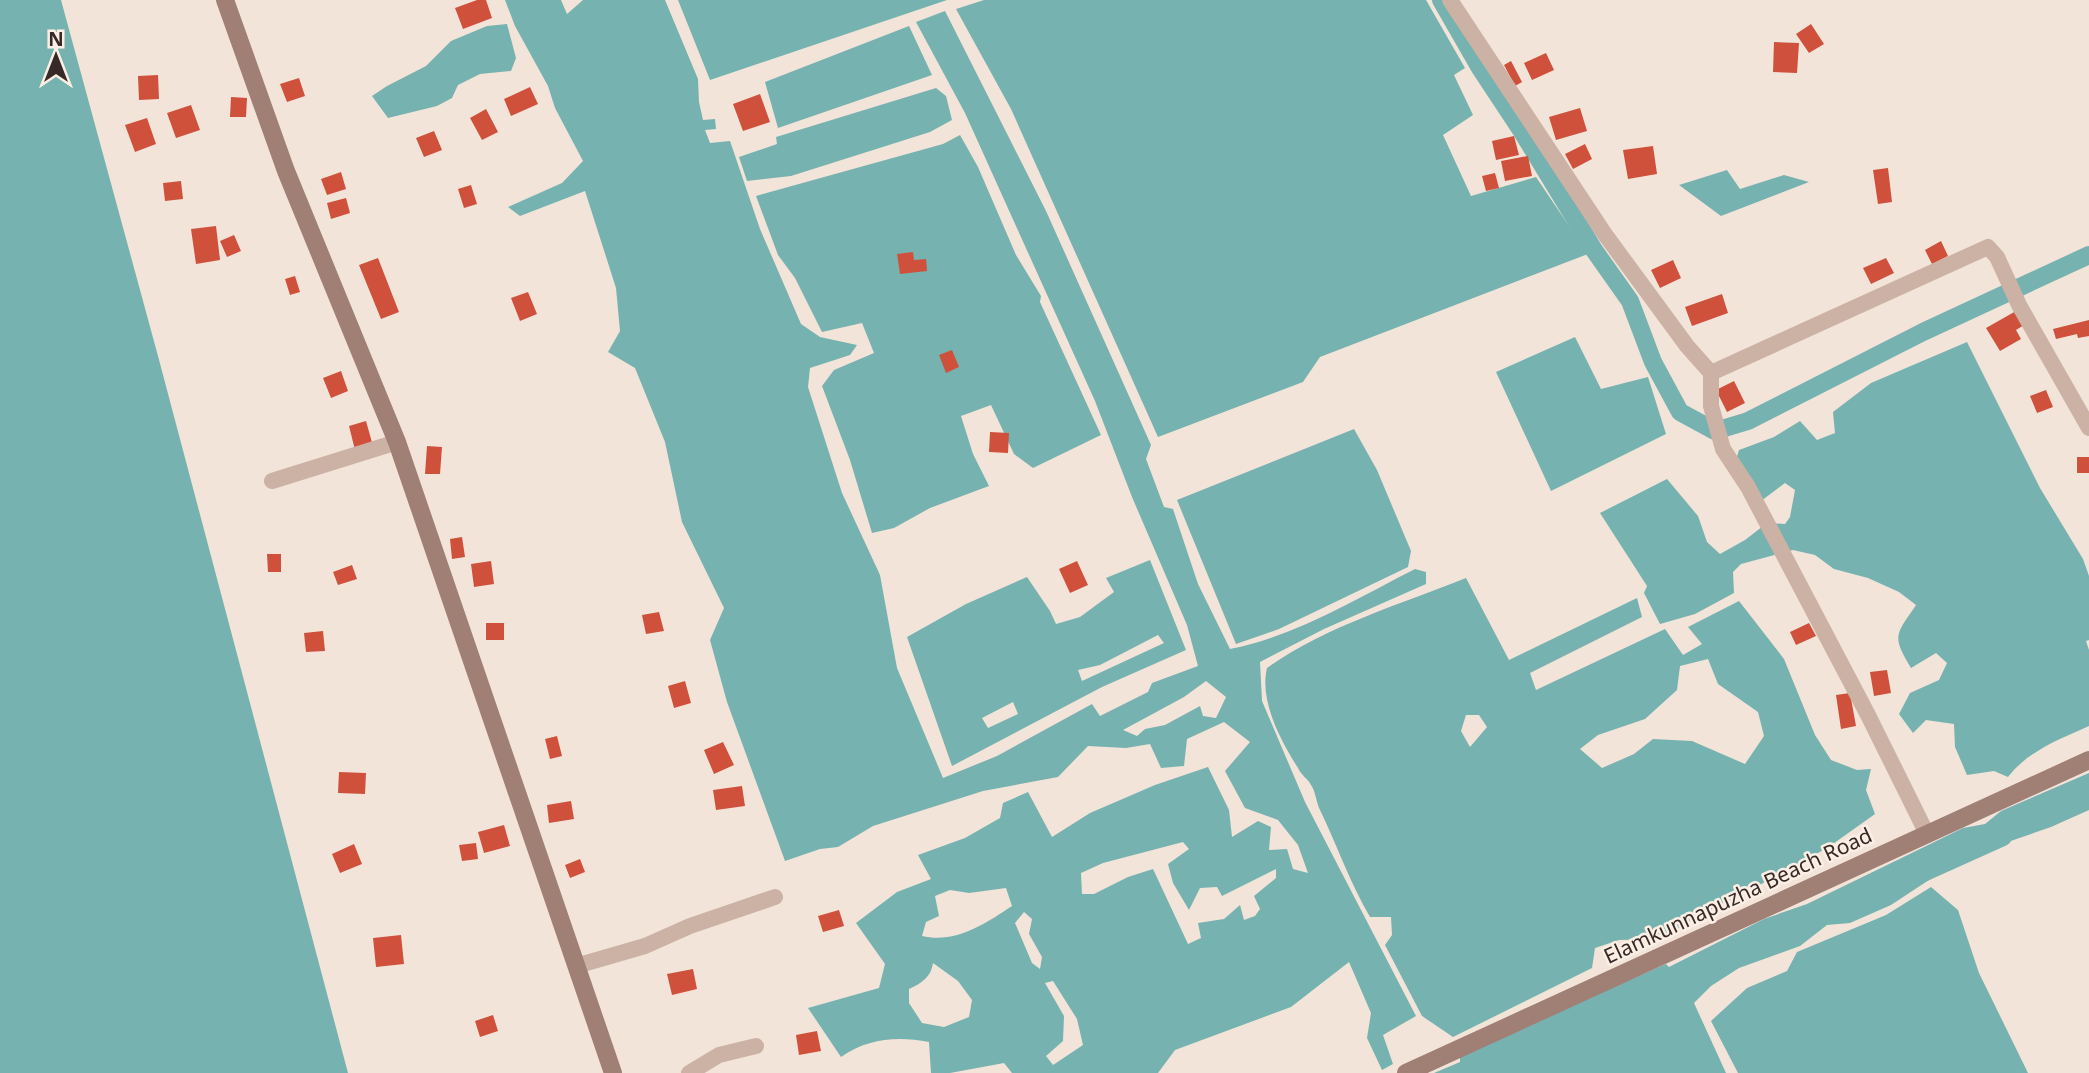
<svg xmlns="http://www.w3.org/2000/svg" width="2089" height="1073" viewBox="0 0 2089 1073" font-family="'Noto Sans',sans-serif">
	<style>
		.water { fill: #76b2af; fill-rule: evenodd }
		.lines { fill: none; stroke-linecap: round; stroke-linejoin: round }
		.canal { stroke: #76b2af; stroke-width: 18 }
		.building { fill: #cf503b }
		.street { stroke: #ccb2a4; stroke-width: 16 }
		.secondary { stroke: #a08075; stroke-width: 18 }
		.labels { text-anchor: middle; stroke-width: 5; stroke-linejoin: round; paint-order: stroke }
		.street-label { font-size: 21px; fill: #372a26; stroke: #fbefe5 }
	</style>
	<rect width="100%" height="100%" fill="#f3e4d9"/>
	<path class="water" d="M0 0H61L158 356 348 1073H0Z
		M505 0H561L567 14 583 0H665L698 79 699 102 703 120 715 119 716 129 705 130 710 143 730 141 760 229 801 324 820 337 857 345 850 355 810 368 808 387 842 493 880 575 897 668 943 778 997 756 1092 704 1100 716 1148 692 1152 683 1198 666 1187 625 1132 497 1095 401 965 113 916 22 945 11 1046 211 1151 445 1146 459 1164 507 1173 509 1198 584 1230 649C1296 636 1356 599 1415 569L1426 572V584L1324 629 1260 662 1262 701 1305 802 1416 1016 1383 1035 1393 1064 1382 1070 1367 1038 1371 1013 1349 962 1291 1007 1175 1050 1158 1073H1012L1004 1063 950 1073H931L929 1042C898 1036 868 1038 841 1057L808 1008 879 988 885 964 856 923 897 892 931 879 918 855 965 838 1000 818 1003 803 1028 792 1052 837 1090 813 1155 785 1208 767 1229 810 1232 837 1258 821 1271 827 1269 850 1287 849 1293 869 1308 873 1298 845 1278 820 1245 808 1225 771 1250 742 1224 722 1187 739 1184 766 1161 768 1150 744 1126 748 1088 746 1058 777 983 791 873 826 838 847 820 849 785 861 727 702 710 640 724 608 682 522 665 442 635 368 608 352 620 331 616 288 585 191 520 216 508 207 562 183 583 161 555 108 548 86 515 26ZM1206 681 1226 697 1216 718 1203 716 1200 706 1165 725 1145 729 1137 736 1123 730 1184 697ZM1183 842 1189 849 1168 864 1173 883 1189 910 1200 888 1217 887 1222 896 1276 869V878L1254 896 1260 909 1255 916 1244 920 1240 905 1224 919 1198 923 1201 938 1188 944 1153 869 1128 877 1094 894H1082L1081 873 1103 863ZM1006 888 1012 906C985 924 955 944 922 936L926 922 939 916 935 896 950 890 969 893ZM1024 912 1032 919 1029 934 1042 957 1040 969 1032 963 1015 923ZM933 963 958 981 972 1000 969 1017 944 1027 922 1023 909 1003V989C922 983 931 977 933 963ZM1053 981 1077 1019 1083 1045 1053 1065 1046 1056 1063 1041 1064 1016 1045 983Z
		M678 0H947L710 80Z
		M984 0H1426L1465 68 1454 75 1473 115 1443 135 1471 196 1536 177 1588 254 1320 357 1303 382 1158 437 1011 109 956 9Z
		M507 24 516 58 511 71 480 74 458 85 452 98 437 106 388 118 372 96 387 86 426 66 451 41 487 26Z
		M909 26 932 75 778 128 765 82Z
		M936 88 946 96 952 120 930 132 791 176 747 181 739 157 777 144 776 137Z
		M960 135 978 167 1016 255 1041 296 1040 302 1101 435 1033 468 1014 454 991 405 961 416 973 454 989 486 930 508 894 528 872 533 850 460 822 386 834 370 874 353 862 323 822 332 795 278 778 255 756 196 943 144Z
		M1727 170 1740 189 1784 175 1809 182 1721 216 1679 185Z
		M1575 337 1601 389 1648 377 1666 434 1551 491 1496 372Z
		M1967 342 2040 488 2083 559 2089 576V640L2086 641 2089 650V726C2060 739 2028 751 2008 777L1994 771 1967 775 1955 747 1954 724 1926 720 1913 733 1899 714 1910 693 1939 680 1947 663 1936 653 1911 668C1891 635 1896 635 1916 605L1899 592 1868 578 1834 569 1815 555 1793 550 1741 564 1733 572 1734 593 1695 614 1660 624 1644 593 1647 586 1600 513 1667 479 1698 516 1707 542 1720 554 1745 540 1767 523 1785 524 1790 517 1795 490 1785 483 1753 507 1735 463 1739 450 1774 437 1800 421 1817 440 1835 433 1833 412 1871 383Z
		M1354 429 1377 470 1411 551 1408 567 1279 629 1236 644 1177 500Z
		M1150 560 1186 650 1102 687 952 766 907 637 966 604 1027 577 1050 611 1056 624 1080 617 1114 592 1106 578ZM1158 635 1164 643 1082 681 1078 670 1100 665ZM1013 702 1018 714 988 728 982 718Z
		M1466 578 1509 660 1637 598 1642 617 1530 673 1536 690 1665 629 1683 655 1702 644 1688 627 1739 601 1784 659 1815 735 1831 760 1857 770 1871 769 1866 790 1875 814 1830 846 1787 871 1704 913 1661 939 1619 940 1595 948 1592 968 1453 1037 1422 1016 1385 945 1392 935 1391 917H1370C1350 883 1337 845 1320 810 1316 802 1316 792 1311 785 1308 779 1301 775 1298 768 1281 741 1259 701 1267 668 1324 627 1401 604 1466 578ZM1708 659 1718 684 1758 712 1764 736 1745 764 1692 741 1653 739 1634 754 1602 768 1580 749 1598 735 1645 719 1677 690 1680 666ZM1466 715H1479L1487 727 1470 747 1461 731Z
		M2089 773V810L2051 827 2002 844 1978 846 1949 852 1938 874 1891 905 1850 923 1827 925 1800 946 1739 968 1711 986 1694 1003 1726 1073H1434L1460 1062V1054L1666 964 1669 967 1764 919 1807 904 1963 828 1985 824 2001 811Z
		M1931 887 1958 910 1979 973 2028 1073H1738L1711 1021 1747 988 1787 971 1797 952 1886 915Z"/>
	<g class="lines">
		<path class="canal" d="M1441 0 1480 68 1521 130 1594 250 1630 301 1653 362 1680 412 1715 431 1748 421 1923 332 2089 255
			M1923 873 2003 837"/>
	</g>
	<path class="building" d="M477 0H486L492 18 463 29 455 8Z
		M1811 24 1824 44 1809 53 1796 34Z
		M1774 42 1799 43 1797 73 1773 72Z
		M1546 53 1554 70 1532 80 1524 63Z
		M1511 61 1522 82 1515 86 1504 65Z
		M158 75 159 99 139 100 138 76Z
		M299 78 305 96 287 102 280 84Z
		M530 87 538 104 511 116 504 99Z
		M760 94 770 122 743 131 733 104Z
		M231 97 247 98 246 117H230Z
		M191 105 200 130 176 138 167 113Z
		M1580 108 1587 131 1556 140 1549 117Z
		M486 109 498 132 482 140 470 118Z
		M147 118 156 144 135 152 125 125Z
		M434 131 442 150 424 157 416 138Z
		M1514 136 1519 155 1496 160 1492 141Z
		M1585 144 1592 159 1573 169 1565 154Z
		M1653 146 1657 174 1628 179 1623 150Z
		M1528 156 1532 176 1505 181 1501 161Z
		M1888 168 1892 202 1878 204 1873 170Z
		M341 172 346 189 327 195 321 179Z
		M1495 173 1499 188 1486 191 1482 176Z
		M181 181 183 199 165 201 163 183Z
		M471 185 477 204 464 208 458 189Z
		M346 198 350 213 331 219 327 203Z
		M216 226 220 260 196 264 191 229Z
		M234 235 241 251 227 257 220 241Z
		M1941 241 1948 256 1932 264 1925 250Z
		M913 252 914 260 926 259 927 271 900 274 897 254Z
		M378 258 399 312 381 319 359 265Z
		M1886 258 1894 273 1871 284 1863 268Z
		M1673 260 1681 278 1660 288 1651 270Z
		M295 276 300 292 290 295 285 279Z
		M528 292 537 314 520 321 511 298Z
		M1722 294 1728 313 1692 326 1685 307Z
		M2016 311 2024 325 2016 330 2021 339 2000 351 1986 328Z
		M2089 320V336L2078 338 2077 334 2056 339 2053 329Z
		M952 350 959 367 946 373 939 355Z
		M341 371 348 391 331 398 323 378Z
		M1734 381 1745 403 1727 412 1716 390Z
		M2046 390 2053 407 2037 413 2030 396Z
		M366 421 373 446 355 450 349 426Z
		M990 432 1009 433 1008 453 989 452Z
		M427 446 442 447 440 474H425Z
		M2077 457H2089V473H2077Z
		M462 537 465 557 452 559 450 539Z
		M267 554H281V572H268Z
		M491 561 494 584 474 587 471 564Z
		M1077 561 1088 585 1070 593 1059 569Z
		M352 565 357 579 338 585 333 572Z
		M659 612 664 631 646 634 642 615Z
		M486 623H504V640H486Z
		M1809 623 1816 636 1796 645 1790 632Z
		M323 631 325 651 306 652 304 633Z
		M1887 670 1891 693 1874 696 1870 672Z
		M685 681 691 703 674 708 668 686Z
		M1850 693 1856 726 1841 729 1836 695Z
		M557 736 562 756 550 759 545 739Z
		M723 742 734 765 714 774 704 750Z
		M339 772 366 773 365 794 338 793Z
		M742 786 745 806 716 810 713 790Z
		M571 801 574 819 549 823 547 805Z
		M504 825 510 846 484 853 478 832Z
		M476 843 478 859 462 861 459 845Z
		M354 844 362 864 340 873 332 854Z
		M580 859 585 872 570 878 565 865Z
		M839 910 844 926 823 932 818 916Z
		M401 935 404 964 376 967 373 938Z
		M693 969 697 989 672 995 667 974Z
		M493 1015 498 1031 480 1037 475 1021Z
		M817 1031 821 1051 799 1055 796 1035Z"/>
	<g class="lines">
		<path class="street" d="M1450 0 1604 233 1687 346 1711 373 1988 247 1997 257 2019 305 2089 428
			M1711 373V406L1723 449 1748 487 1868 715 1927 834
			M272 481 397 442
			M576 966 645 946 690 926 775 897
			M689 1073 719 1055 756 1046"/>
		<path class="secondary" d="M225 0 286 171 397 442 613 1073
			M1406 1073 2089 760"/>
	</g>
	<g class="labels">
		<g class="street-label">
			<text transform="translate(1738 896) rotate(-25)" y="7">Elamkunnapuzha Beach Road</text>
		</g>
	</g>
	<g transform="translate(56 56)" stroke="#fbefe5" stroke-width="5" paint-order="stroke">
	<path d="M0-5L12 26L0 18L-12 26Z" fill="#372a26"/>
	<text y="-10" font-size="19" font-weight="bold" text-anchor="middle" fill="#372a26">N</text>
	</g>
</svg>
